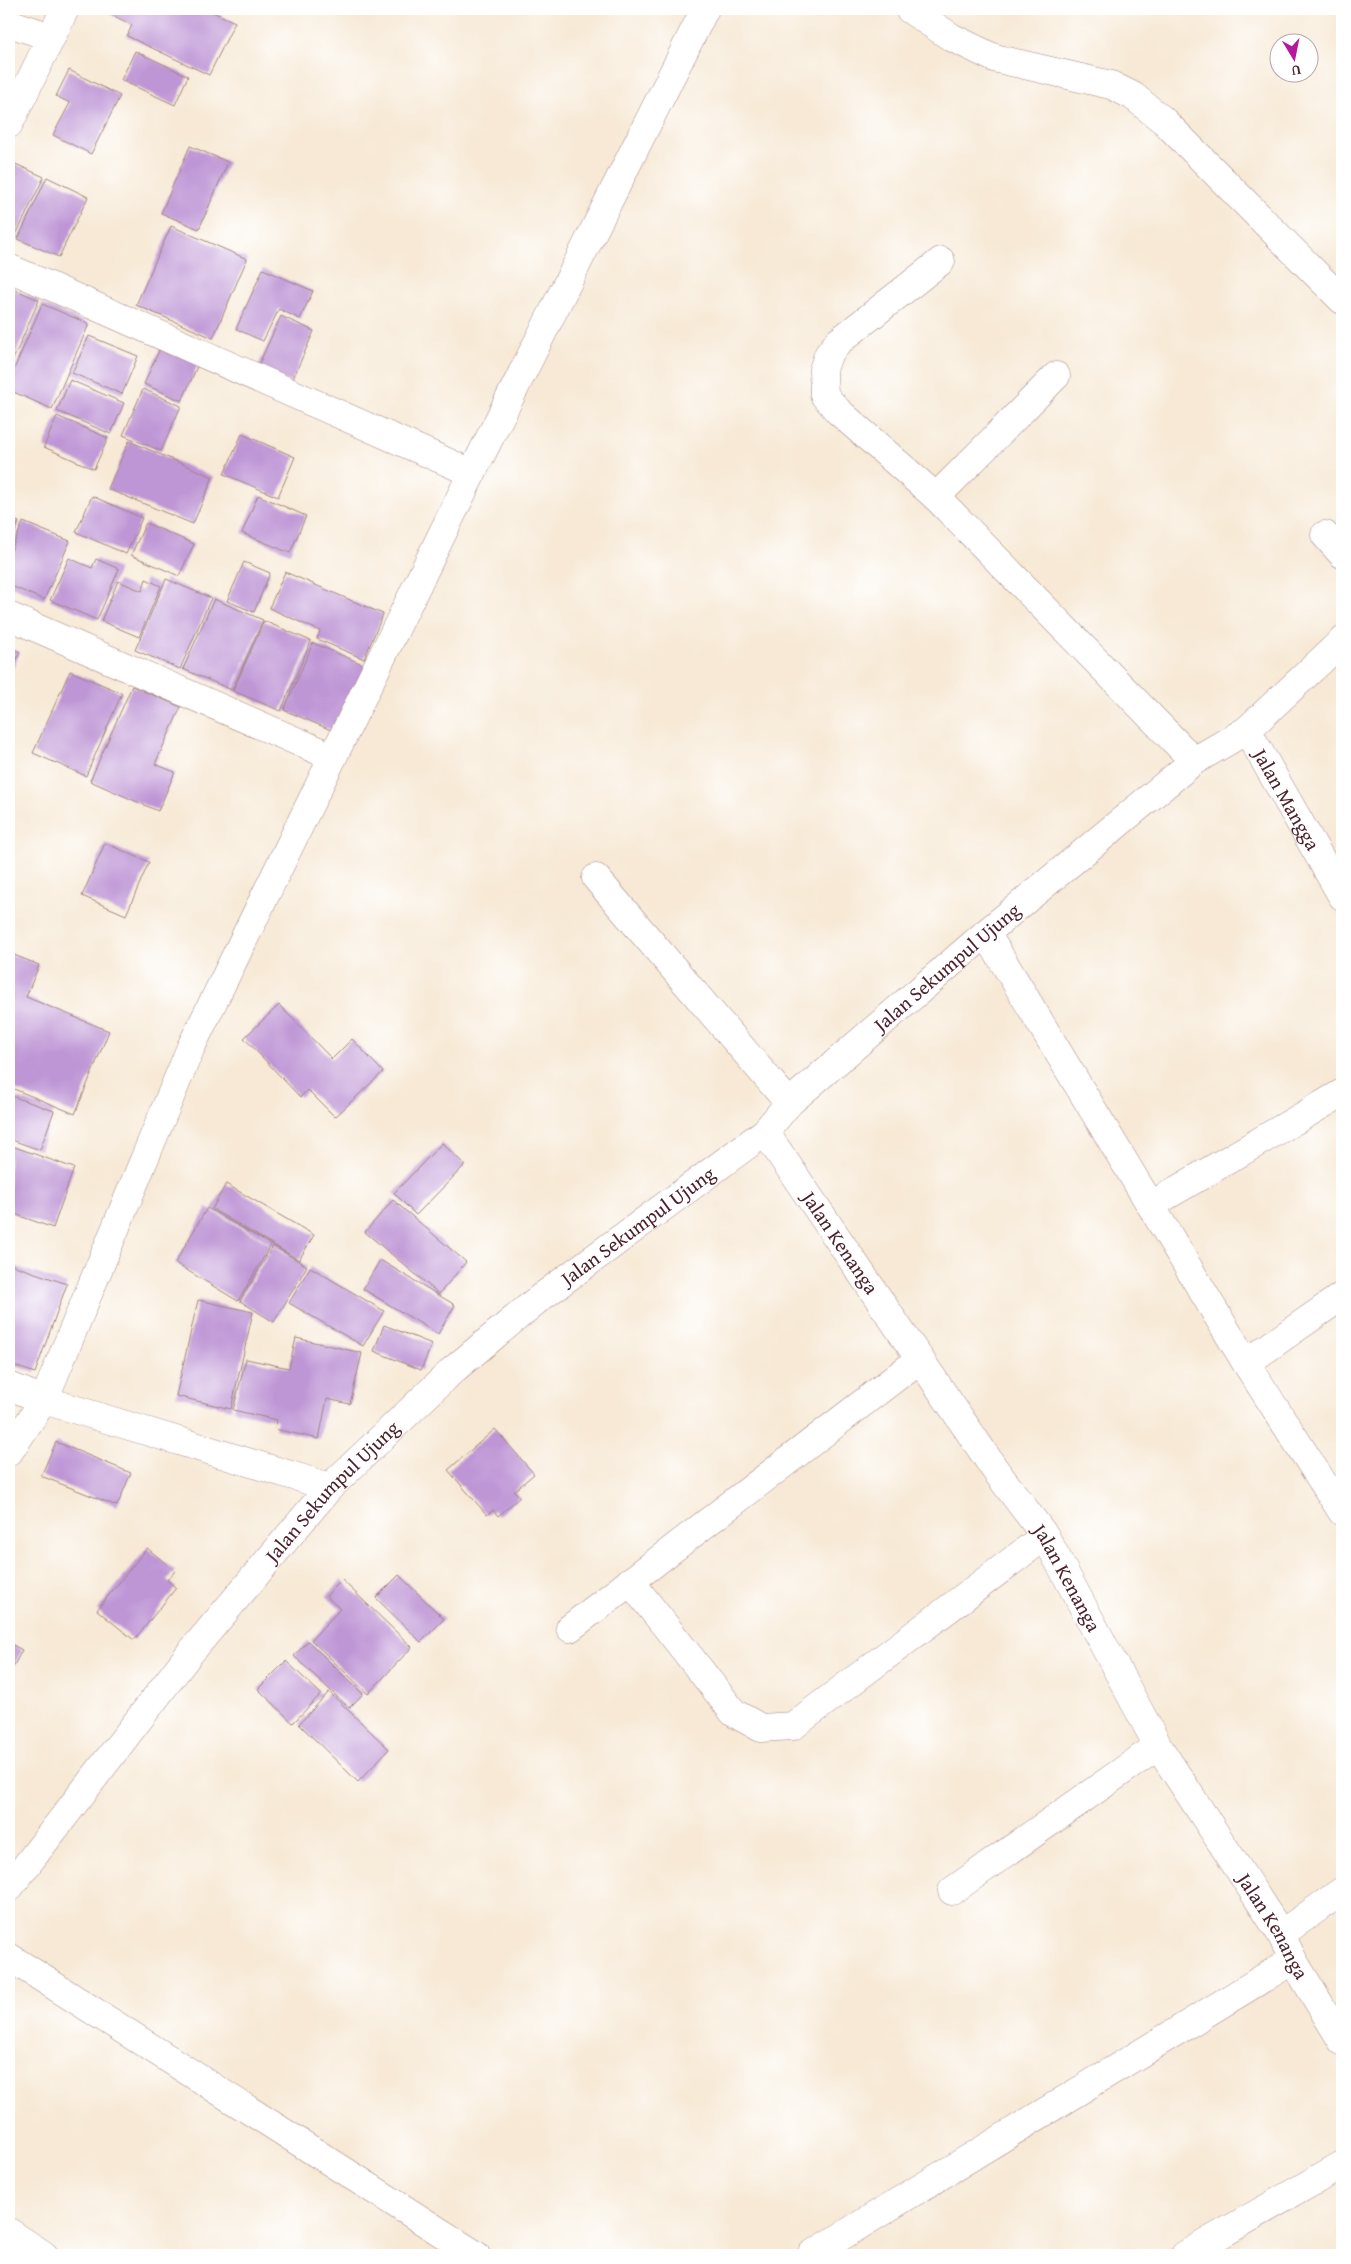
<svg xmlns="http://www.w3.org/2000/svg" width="1351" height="2264" viewBox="0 0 1351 2264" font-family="'Gentium Book Plus',serif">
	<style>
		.building { fill: #be95d5 }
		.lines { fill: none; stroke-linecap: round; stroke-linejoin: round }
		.minor-casing { stroke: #a08480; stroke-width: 29 }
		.major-casing { stroke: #a08480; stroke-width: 29 }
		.minor { stroke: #fff; stroke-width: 28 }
		.major { stroke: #fff; stroke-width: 28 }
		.labels { text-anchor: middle; stroke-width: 4.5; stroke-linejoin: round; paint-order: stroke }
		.street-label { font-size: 20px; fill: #4a1f2b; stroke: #fff }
	</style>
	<rect width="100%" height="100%" fill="#fff"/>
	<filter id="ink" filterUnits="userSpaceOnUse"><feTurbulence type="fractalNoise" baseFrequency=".02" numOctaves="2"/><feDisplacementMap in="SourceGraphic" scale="10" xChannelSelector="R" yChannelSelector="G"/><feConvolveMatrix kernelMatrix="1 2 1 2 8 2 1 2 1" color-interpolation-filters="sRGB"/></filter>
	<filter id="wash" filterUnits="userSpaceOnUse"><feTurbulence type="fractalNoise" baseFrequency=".0096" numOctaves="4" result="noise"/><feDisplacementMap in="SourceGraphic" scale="20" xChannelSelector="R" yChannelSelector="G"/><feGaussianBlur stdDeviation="1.12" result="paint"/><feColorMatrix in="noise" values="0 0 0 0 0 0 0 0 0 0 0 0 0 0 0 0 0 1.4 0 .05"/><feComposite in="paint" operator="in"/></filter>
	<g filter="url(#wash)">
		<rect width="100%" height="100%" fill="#f7e9d5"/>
		<g id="blocks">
			<path class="building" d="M100 9H206L235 22 209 75 127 36 132 25Z
				M135 51 188 76 175 105 121 80Z
				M69 70 120 96 91 154 53 135 70 103 56 96Z
				M190 146 228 162 199 229 161 213Z
				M9 161 44 177 15 237 9 234Z
				M47 177 88 197 59 257 18 239Z
				M171 226 247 259 213 338 136 305Z
				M263 269 313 291 300 319 279 309 263 341 236 329Z
				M9 287 39 300 9 369Z
				M42 304 89 324 52 409 9 390V381Z
				M281 316 314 331 291 383 257 368Z
				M89 336 138 356 122 394 72 373Z
				M161 346 199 362 182 401 144 384Z
				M70 380 124 403 111 434 57 411Z
				M143 389 181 406 161 451 123 435Z
				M57 416 108 438 94 469 44 447Z
				M242 434 295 457 278 497 224 474Z
				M129 441 213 477 193 524 108 489Z
				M258 495 306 516 290 553 242 533Z
				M92 496 142 518 126 554 76 532Z
				M9 518 19 522 9 546Z
				M23 522 70 541 44 600 9 585V555Z
				M146 523 194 544 179 576 131 555Z
				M69 558 92 568 96 559 119 569 97 620 50 600Z
				M244 562 270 573 254 612 227 601Z
				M285 572 383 614 364 659 317 639 320 631 269 608Z
				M146 579 161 586 139 637 101 621 118 581 142 591Z
				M166 579 211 598 180 669 135 650Z
				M214 599 263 620 232 690 183 669Z
				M264 621 311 641 281 711 233 691Z
				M313 643 367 666 338 733 284 710Z
				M9 647 20 652 9 678Z
				M70 671 122 693 86 776 33 753Z
				M132 686 181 707 155 764 175 772 158 811 90 781Z
				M105 843 149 862 126 915 82 896Z
				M9 953 39 965 26 997 109 1031 75 1114 9 1087Z
				M279 1005 332 1059 352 1039 383 1072 335 1117 308 1090 300 1097 244 1038Z
				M9 1095 54 1111 40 1150 9 1139Z
				M442 1143 465 1165 416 1215 394 1193Z
				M9 1145 74 1168 53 1228 9 1212Z
				M226 1184 314 1235 299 1260 212 1209Z
				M393 1200 466 1262 439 1294 365 1232Z
				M207 1208 271 1245 238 1301 175 1263Z
				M273 1246 307 1266 274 1322 240 1301Z
				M380 1260 455 1305 438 1334 363 1289Z
				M9 1264 67 1284 35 1373 9 1364Z
				M310 1267 384 1311 363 1346 289 1303Z
				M198 1300 253 1312 231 1409 176 1396Z
				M384 1325 432 1344 421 1370 374 1351Z
				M296 1338 362 1353 350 1404 327 1399 319 1439 275 1429 277 1420 233 1410 246 1359 289 1368Z
				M495 1429 534 1474 514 1491 520 1497 498 1516 493 1510 487 1515 448 1470Z
				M56 1442 131 1473 117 1506 41 1476Z
				M147 1548 175 1571 167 1580 176 1588 134 1640 97 1610Z
				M399 1575 444 1619 421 1642 376 1598Z
				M342 1580 412 1647 368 1694 311 1640 340 1609 326 1596Z
				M308 1641 363 1694 349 1708 294 1656Z
				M9 1643 22 1650 9 1675Z
				M286 1661 321 1694 293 1723 258 1689Z
				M329 1692 389 1749 358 1782 299 1724Z"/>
		</g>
	</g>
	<g filter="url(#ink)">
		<use href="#blocks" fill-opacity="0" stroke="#a08480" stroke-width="1"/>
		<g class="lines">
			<defs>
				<g id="minor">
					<path d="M909 9 951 37 994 58 1111 85 1133 96 1164 121 1342 300"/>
					<path d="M9 23 51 37"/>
					<path d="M9 124 65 9"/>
					<path d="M941 261 838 342 828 355 823 370 824 395 838 411 936 497 1194 761"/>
					<path d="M9 268 472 473"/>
					<path d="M936 497 1056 376"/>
					<path d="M1325 535 1342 554"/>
					<path d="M9 616 333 757"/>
					<path id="s1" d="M1247 730 1342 896"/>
					<path d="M596 878 789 1103"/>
					<path d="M986 933 1246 1363 1342 1512"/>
					<path id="s2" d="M765 1132 996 1471 1045 1536 1158 1746 1281 1934 1293 1960 1342 2041"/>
					<path d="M1151 1205 1342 1093"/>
					<path d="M1246 1363 1342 1296"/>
					<path d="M9 1386 44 1400 330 1487"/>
					<path d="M9 1452 44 1400 191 1047 472 473 705 9"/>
					<path d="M630 1581 734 1713 761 1728 793 1726 1045 1536"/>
					<path d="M570 1628 920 1359"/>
					<path d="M952 1891 1158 1746"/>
					<path d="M1281 1934 1342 1891"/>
					<path d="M9 1957 476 2255"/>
					<path d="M9 2232 44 2255"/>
					<path d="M811 2255 1293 1960"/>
					<path d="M1185 2255 1342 2165"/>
				</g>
				<g id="major">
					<path id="s3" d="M9 1888 190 1653 330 1487 453 1370 536 1301 765 1132 789 1103 986 933 1194 761 1247 730 1342 641"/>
				</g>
			</defs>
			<use href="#minor" class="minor-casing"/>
			<use href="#major" class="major-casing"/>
			<use href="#minor" class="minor"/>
			<use href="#major" class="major"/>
		</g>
	</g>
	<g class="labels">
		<g class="street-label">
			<text dy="7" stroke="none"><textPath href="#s1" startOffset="80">Jalan Mangga</textPath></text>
			<text dy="7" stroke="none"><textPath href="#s3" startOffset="1322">Jalan Sekumpul Ujung</textPath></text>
			<text dy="7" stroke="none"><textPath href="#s3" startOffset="918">Jalan Sekumpul Ujung</textPath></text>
			<text dy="7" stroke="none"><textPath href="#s2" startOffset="134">Jalan Kenanga</textPath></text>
			<text dy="7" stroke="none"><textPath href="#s3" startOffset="512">Jalan Sekumpul Ujung</textPath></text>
			<text dy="7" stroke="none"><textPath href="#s2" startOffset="539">Jalan Kenanga</textPath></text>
			<text dy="7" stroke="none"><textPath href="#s2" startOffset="944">Jalan Kenanga</textPath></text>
		</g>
	</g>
	<rect width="1351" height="2264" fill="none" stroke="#fff" stroke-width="30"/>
	<g transform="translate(1294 58) rotate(170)"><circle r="24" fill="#ffffff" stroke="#b7a5aa"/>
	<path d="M0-4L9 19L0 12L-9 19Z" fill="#b5179e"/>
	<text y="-8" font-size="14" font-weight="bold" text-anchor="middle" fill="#4a1f2b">U</text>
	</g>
</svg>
